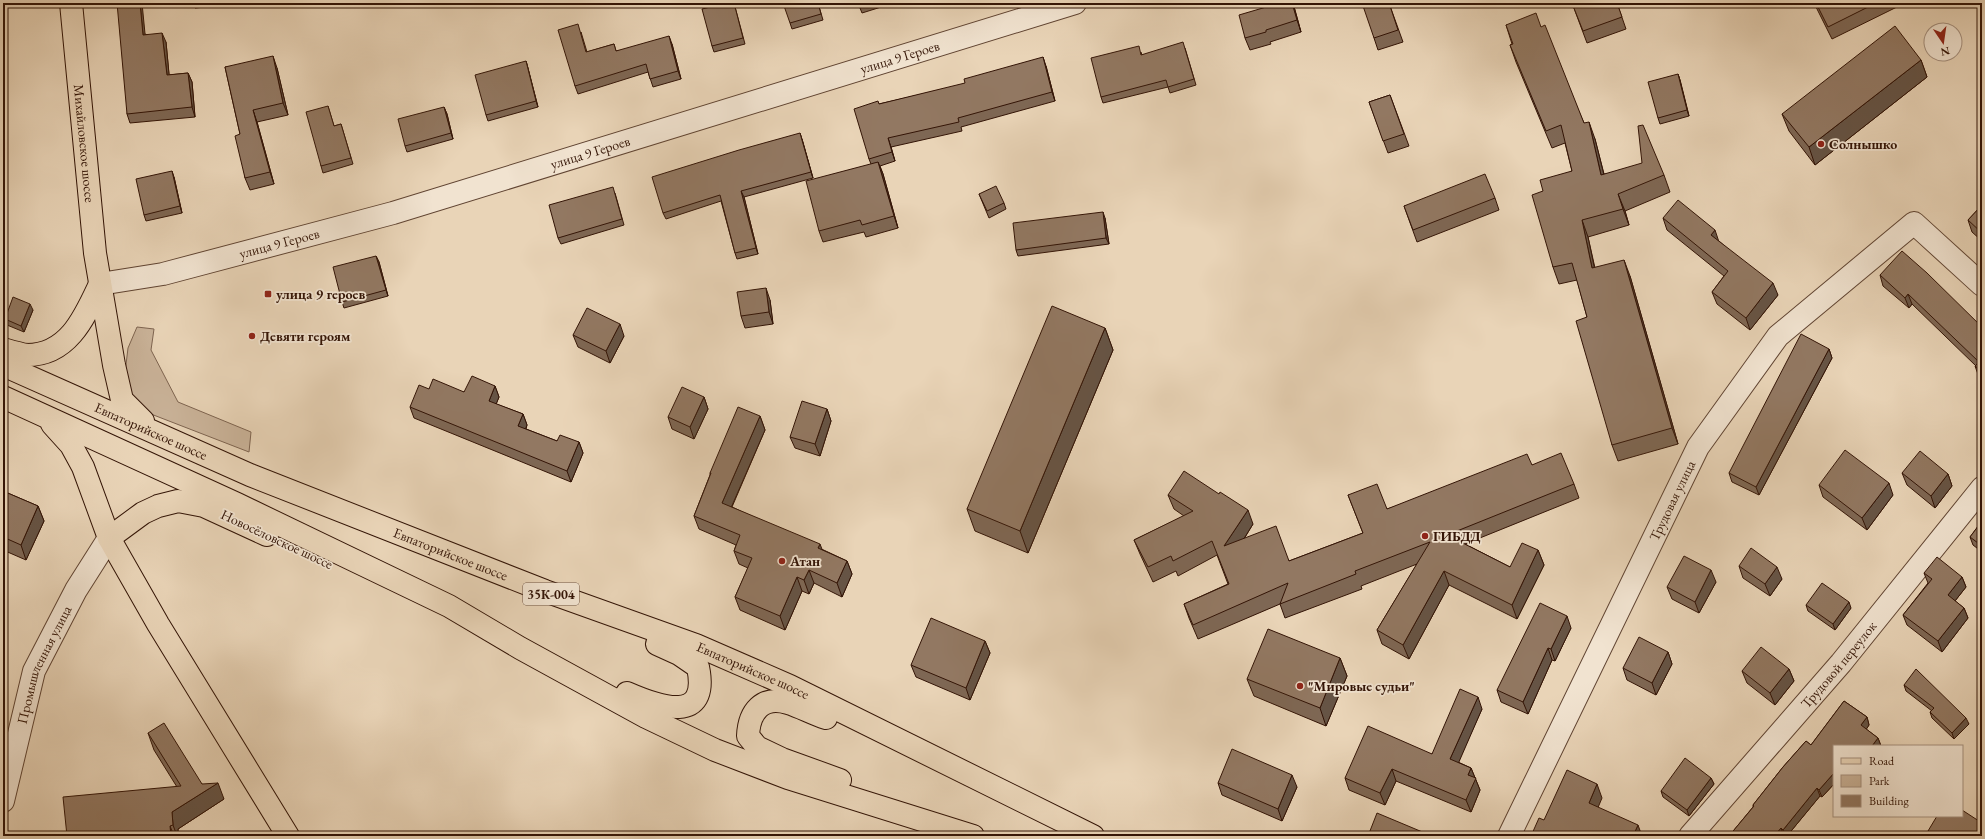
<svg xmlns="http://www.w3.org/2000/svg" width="1985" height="839" viewBox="0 0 1985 839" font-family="'EB Garamond',serif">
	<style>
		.green { fill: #cab399; stroke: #7e6450 }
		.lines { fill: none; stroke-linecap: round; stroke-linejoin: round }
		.minor-casing { stroke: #604432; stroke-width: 24 }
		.major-casing { stroke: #331406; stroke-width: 24 }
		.minor { stroke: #f1e3d0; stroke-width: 22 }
		.major { stroke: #e9d4b7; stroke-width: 22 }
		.wall { fill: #7e6754; stroke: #331406 }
		.shaded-wall { fill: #665445; stroke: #331406 }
		.building { fill: #927862; stroke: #331406 }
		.poi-dot { fill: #8f2418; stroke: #f1e3d0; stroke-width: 1.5 }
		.labels { text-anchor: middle; stroke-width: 3.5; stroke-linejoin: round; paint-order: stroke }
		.shield { fill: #f1e3d0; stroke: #6c5243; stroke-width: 1 }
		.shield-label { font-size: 13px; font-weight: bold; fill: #331406 }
		.street-label { font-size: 14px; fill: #331406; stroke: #f1e3d0 }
		.poi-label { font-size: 14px; font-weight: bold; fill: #331406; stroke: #f1e3d0; text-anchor: start }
	</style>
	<rect width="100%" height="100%" fill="#e9d4b7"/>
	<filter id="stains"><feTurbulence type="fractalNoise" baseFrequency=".005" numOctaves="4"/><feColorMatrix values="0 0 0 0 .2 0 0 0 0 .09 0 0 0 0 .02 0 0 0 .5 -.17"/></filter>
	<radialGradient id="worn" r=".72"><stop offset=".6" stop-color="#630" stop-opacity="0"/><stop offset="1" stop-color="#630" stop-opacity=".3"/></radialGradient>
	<path class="green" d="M137 327 154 329 151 350 178 402 251 432 249 452 138 409 124 381 128 348Z"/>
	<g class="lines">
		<defs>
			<g id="minor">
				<path id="s1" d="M100 284 163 274 393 213 1075 3"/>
				<path id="s2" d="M3 801 34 671 76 590 109 538"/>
				<path id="s3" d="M1509 836 1698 447 1778 336 1914 223 1982 285"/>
				<path id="s4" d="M1690 836 1841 663 1982 488"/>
			</g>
			<g id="major">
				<path id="s5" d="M71 3 95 253 114 365 122 400 143 421"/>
				<path d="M3 349C10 351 20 354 27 355 69 355 85 316 100 284"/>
				<path id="s6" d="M3 365 250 475 545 591 696 645 790 686 1093 836"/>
				<path d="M3 397 237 504 449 606 520 648 646 717 715 750 788 778 973 836"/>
				<path d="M52 424 71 445 83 467 109 538 158 624 288 836"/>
				<path d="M109 538 143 513 158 506 178 501 204 506 267 535"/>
				<path d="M627 693C659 707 710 725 698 667L679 654 657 644"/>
				<path d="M826 718C813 714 801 707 788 703 762 695 749 712 748 736L757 747 782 759 840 780"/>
			</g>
		</defs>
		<use href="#minor" class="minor-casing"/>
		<use href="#major" class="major-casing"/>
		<use href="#minor" class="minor"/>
		<use href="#major" class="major"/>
	</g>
	<path class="wall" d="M193 3H237V4L195 8Z
		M734 3 745 44 714 52 712 46Z
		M818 3 823 20 792 29 790 23Z
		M858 3H894L862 13Z
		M1272 3H1293L1301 32 1270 42 1271 44 1250 50 1245 38 1273 5Z
		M1389 3 1403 42 1378 50 1374 38Z
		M1572 3H1617L1626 29 1587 43Z
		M1814 3H1905L1832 39Z
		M1506 25 1541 27 1584 123 1595 139 1604 174 1664 175 1670 192 1625 211 1629 225 1588 237 1595 268 1630 276 1678 444 1618 461 1612 445 1587 317 1577 280 1559 284 1553 267 1543 191 1572 171 1565 143 1552 148 1516 62 1510 45 1512 44Z
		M581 32 587 52 614 44 616 51 672 44 681 79 653 87 648 72 578 94 575 86Z
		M145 34 166 42 169 75 188 73 192 82 195 117 130 123 127 114Z
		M1185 48 1196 85 1170 93 1168 87 1103 103 1101 97 1141 52 1142 55Z
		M1921 60 1927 77 1815 165 1789 131 1782 114Z
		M526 61 538 107 488 121 486 115Z
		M1046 66 1055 101 961 127 962 131 891 147 895 161 880 166 883 174 898 228 866 237 864 232 823 242 819 231 871 164 869 159 879 104Z
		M225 67 277 68 288 115 257 122 274 184 250 190 245 178 240 134Z
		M1678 74 1680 80 1689 116 1660 124 1658 118Z
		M1390 95 1409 146 1388 153 1369 102Z
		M328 106 334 126 341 124 353 164 323 173 321 166Z
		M444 107 447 114 453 139 407 152 405 146Z
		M802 139 813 178 744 197 758 254 737 259 735 253 721 201 666 219 663 213Z
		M174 177 182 213 146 221 144 215Z
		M615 193 624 225 561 244 558 238Z
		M979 194 1004 203 1006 209 989 218Z
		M1495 198 1499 210 1417 242 1404 206Z
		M1982 205V241L1972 232 1968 220Z
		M1105 218 1109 244 1018 256 1016 250Z
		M1663 218 1719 241 1778 295 1750 330 1717 304 1712 292 1724 276 1667 230Z
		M376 256 379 262 388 296 344 308 342 302Z
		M1880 275 1982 327V379L1979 377 1975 366H1976L1912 304 1909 308 1883 286Z
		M770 300 773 324 745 328 741 316Z
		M33 310 24 332 7 325 5 319Z
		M1105 328 1113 350 1028 553 975 531 967 509Z
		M573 335 624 336 610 363 578 347Z
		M1829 349 1832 358 1759 495 1732 482 1729 473Z
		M495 386 499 397 496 404 523 414 527 425 526 429 557 441 579 442 583 453 571 482 414 418 410 407 429 389 464 392Z
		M704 397 708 409 694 439 672 429 668 417Z
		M827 409 831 421 820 456 795 448 790 437Z
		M760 416 765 430 732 507 847 561 852 574 842 597 814 583 809 594 802 591 785 630 740 610 735 597 748 568 739 564 734 551 736 545 699 529 694 516 710 475V473Z
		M1532 465 1574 484 1579 498 1465 544 1510 567 1538 550 1544 565 1517 619 1449 585 1409 659 1382 644 1377 630 1417 564 1361 586 1362 589 1285 618 1280 604 1198 639 1189 618 1184 604 1228 584 1217 555 1178 576 1176 571 1153 582 1140 554 1134 540 1184 516 1174 509 1168 495 1253 524 1244 539 1289 561 1363 533 1348 495 1387 509Z
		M1902 473 1948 474 1952 486 1935 508 1907 485Z
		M1819 485 1893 495 1867 530 1823 497Z
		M3 491 38 506 44 521 26 560 3 550Z
		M1982 521V552L1973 545 1970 537Z
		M1739 566 1782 579 1770 596 1743 578Z
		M1924 573 1962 577 1966 587 1955 601 1964 608 1968 618 1942 652 1907 625 1903 615 1928 583Z
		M1716 582 1699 613 1672 599 1667 587Z
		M1806 605 1851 608 1835 630 1808 611Z
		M1571 628 1555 661 1552 660 1528 714 1501 702 1497 690Z
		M985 641 990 653 970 700 916 677 911 665Z
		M1668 652 1672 664 1656 695 1627 680 1623 668Z
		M1340 658 1347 676 1326 726 1254 696 1247 679Z
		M1789 669 1794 681 1775 705 1747 683 1742 671Z
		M1904 685 1969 724 1954 739 1932 718 1930 712 1932 711 1906 691Z
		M1844 701 1867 717 1869 725 1866 729 1878 738 1881 746H1834V784L1822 797 1820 796 1787 836H1729L1753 807V805L1783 767 1806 741 1811 745Z
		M1482 709 1458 762 1471 768 1480 790 1471 812 1396 781 1385 805 1349 790 1345 778 1432 754Z
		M148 733 202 784 224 799 178 829V836H67L177 787 154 750Z
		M1711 778 1714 784 1689 816 1663 797 1661 791Z
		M1218 783 1297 787 1282 821 1222 795Z
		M1928 831 1982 836H1930Z"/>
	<path class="shaded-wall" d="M140 3H142L146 44 143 35Z
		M1292 3H1293L1301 32 1297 20Z
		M162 33 166 42 170 84 167 75Z
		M669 36 672 44 681 79 678 71Z
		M273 56 277 68 288 115 283 103Z
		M1043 57 1046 66 1055 101 1052 92Z
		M1921 60 1927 77 1815 165 1809 147Z
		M526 61 528 68 538 107 536 101Z
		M188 73 192 82 195 117 192 107Z
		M1678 74 1680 80 1689 116 1687 110Z
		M444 107 447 114 453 139 451 133Z
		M253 110 257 122 274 184 270 172Z
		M1589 122 1595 139 1608 191 1601 175Z
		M800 133 802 139 813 178 811 172Z
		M888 138 891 147 895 161 892 152Z
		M878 162 883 174 898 228 894 216Z
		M172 171 174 177 182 213 180 206Z
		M741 191 744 197 758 254 756 248Z
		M1618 194 1625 211 1629 225 1623 209Z
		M1103 212 1105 218 1109 244 1106 238Z
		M1582 220 1588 237 1598 285 1592 268Z
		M1715 230 1719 242 1711 235Z
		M376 256 379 262 388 296 386 290Z
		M1624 260 1630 276 1678 444 1672 428Z
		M1773 283 1778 295 1750 330 1746 318Z
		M766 288 770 300 773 324 769 312Z
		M1908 294 1912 304 1909 308 1905 298Z
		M30 304 33 310 24 332 21 326Z
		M620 324 624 336 610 363 606 351Z
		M1105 328 1113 350 1028 553 1020 531Z
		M1829 349 1832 358 1759 495 1756 487Z
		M495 386 499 397 493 412 489 401Z
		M704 397 708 409 694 439 690 427Z
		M827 409 831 421 820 456 815 444Z
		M523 414 527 425 522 438 518 426Z
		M760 416 765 430 727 517 722 503Z
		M579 442 583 453 571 482 567 471Z
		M1948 474 1952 486 1935 508 1931 496Z
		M1889 483 1893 495 1867 530 1862 518Z
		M38 506 44 521 26 560 21 545Z
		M1248 510 1253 524 1230 561 1224 546Z
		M820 544 825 557 818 548Z
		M1538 550 1544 565 1517 619 1512 605Z
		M847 561 852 574 842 597 837 583Z
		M1777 567 1782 579 1770 596 1765 584Z
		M809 570 814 583 809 594 804 580Z
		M1711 570 1716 582 1699 613 1695 602Z
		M1444 571 1449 585 1409 659 1403 645Z
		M797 577 802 591 785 630 780 616Z
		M1962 577 1966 587 1951 606 1948 595Z
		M1849 602 1851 608 1835 630 1833 624Z
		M1964 608 1968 618 1942 652 1938 641Z
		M1567 616 1571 628 1555 661 1551 649Z
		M985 641 990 653 970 700 966 688Z
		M1548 648 1552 660 1528 714 1523 702Z
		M1668 652 1672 664 1656 695 1652 683Z
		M1340 658 1347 676 1326 726 1320 708Z
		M1789 669 1794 681 1775 705 1770 693Z
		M1478 697 1482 709 1455 771 1450 759Z
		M1867 717 1869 725 1864 733 1861 725Z
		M1966 718 1969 724 1954 739 1952 733Z
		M1878 738 1881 746H1872Z
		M1471 768 1480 790 1471 812 1466 800 1468 775Z
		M1392 769 1396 781 1385 805 1380 793Z
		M1834 773V784L1822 797 1819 790Z
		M1292 775 1297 787 1282 821 1278 809Z
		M1711 778 1714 784 1689 816 1687 810Z
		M218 783 224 799 178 829V836H177L173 825 172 812Z
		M1597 784 1602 798 1594 817 1589 803Z
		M1817 788 1820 796 1787 836H1786L1783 830Z
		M1638 825 1642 836H1633Z
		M170 826 174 836H171Z
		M1982 826V836H1976Z
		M1781 828 1784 836H1774Z"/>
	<path class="building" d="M117 3H140L143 35 162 33 167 75 188 73 192 107 127 114Z
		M727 3H734L743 38 712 46 702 9Z
		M783 3H818L821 14 790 23Z
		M858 3H872L860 7Z
		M1272 3H1292L1297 20 1266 30V32L1245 38 1239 15 1273 5Z
		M1362 3H1389L1398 30 1374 38Z
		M1572 3H1617L1622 17 1583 31Z
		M1816 3H1876L1828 27Z
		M1536 13 1541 27 1545 25 1584 123 1589 122 1601 175 1642 163 1638 126 1643 125 1664 175 1618 194 1623 209 1582 220 1592 268 1624 260 1672 428 1612 445 1576 321 1587 317 1572 263 1553 267 1532 195 1543 191 1540 180 1572 171 1561 125 1546 131 1510 45 1513 44 1506 25Z
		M578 24 586 52 614 44 616 51 669 36 678 71 650 79 646 64 575 86 558 30Z
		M1895 26 1921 60 1809 147 1782 114Z
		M1183 42 1194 79 1168 87 1166 80 1101 97 1091 58 1139 46 1141 55Z
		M273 56 283 103 253 110 270 172 245 178 235 136 240 134 225 67Z
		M1043 57 1052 92 958 118 959 122 888 138 892 152 869 159 854 109 878 101 879 104 965 83 964 79Z
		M526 61 536 101 486 115 475 75Z
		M1678 74 1687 110 1658 118 1648 82Z
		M1390 95 1404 134 1383 141 1369 102Z
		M328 106 334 126 341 124 351 158 321 166 306 112Z
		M444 107 451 133 405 146 398 119Z
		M800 133 811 172 741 191 756 248 735 253 720 195 663 213 652 177 739 150Z
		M878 162 894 216 862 225 860 220 819 231 806 181Z
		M172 171 180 206 144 215 136 179Z
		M1485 174 1495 198 1413 230 1404 206Z
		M996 186 1004 203 987 211 979 194Z
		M613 187 622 219 558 238 549 205Z
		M1678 200 1715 230 1711 235 1773 283 1746 318 1712 292 1728 271 1663 218Z
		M1982 205V233L1968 220Z
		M1103 212 1106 238 1016 250 1013 223Z
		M1902 251 1927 273 1982 327V372L1975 366 1979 362 1908 294 1905 298 1880 275Z
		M376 256 386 290 342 302 333 267Z
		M766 288 769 312 741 316 737 292Z
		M13 297 30 304 21 326 5 319Z
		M1052 306 1105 328 1020 531 967 509Z
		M587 308 620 324 606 351 573 335Z
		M1801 334 1829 349 1756 487 1729 473Z
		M472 376 495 386 489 401 523 414 518 426 557 441 560 435 579 442 567 471 410 407 419 385 429 389 433 379 464 392Z
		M682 387 704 397 690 427 668 417Z
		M802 401 827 409 815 444 790 437Z
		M738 407 760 416 722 503 820 544 818 548 847 561 837 583 809 570 804 580 797 577 780 616 735 597 752 558 734 551 740 535 694 516 711 473H710Z
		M1845 450 1889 483 1862 518 1819 485Z
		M1920 451 1948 474 1931 496 1902 473Z
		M1561 453 1574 484 1447 535 1510 567 1522 543 1538 550 1512 605 1444 571 1403 645 1377 630 1430 542 1355 571 1356 574 1280 604 1288 583 1193 625 1184 604 1229 584 1212 541 1173 561 1171 556 1148 567 1134 540 1193 511 1168 495 1184 471 1219 494 1220 492 1248 510 1224 546 1276 526 1289 561 1363 533 1348 495 1377 484 1387 509 1527 454 1532 465Z
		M3 491 38 506 21 545 3 537Z
		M1982 521V546L1970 537Z
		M1751 548 1777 567 1765 584 1739 566Z
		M1684 556 1711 570 1695 602 1667 587Z
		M1937 557 1962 577 1948 595 1964 608 1938 641 1903 615 1932 579 1924 573Z
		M1822 583 1849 602 1833 624 1806 605Z
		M1540 603 1567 616 1551 649 1548 648 1523 702 1497 690Z
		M931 618 985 641 966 688 911 665Z
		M1268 629 1340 658 1320 708 1247 679Z
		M1639 637 1668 652 1652 683 1623 668Z
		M1761 647 1789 669 1770 693 1742 671Z
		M1916 669 1966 718 1952 733 1930 712 1934 708 1904 685Z
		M1460 689 1478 697 1450 759 1471 768 1468 775 1476 778 1466 800 1392 769 1380 793 1345 778 1368 726 1432 754Z
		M1844 701 1867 717 1861 725 1878 738 1872 746H1834V773L1819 790 1817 788 1783 830 1781 828 1774 836H1729L1754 806 1753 805 1783 767 1806 741 1811 745Z
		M164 723 202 784 218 783 172 812 173 825 170 826 171 836H67L63 797 181 786 148 733Z
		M1232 749 1292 775 1278 809 1218 783Z
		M1685 758 1711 778 1687 810 1661 791Z
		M1567 770 1597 784 1589 803 1638 825 1633 836H1579L1575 834V836H1531L1539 818 1544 820Z
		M1962 810 1982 823V826L1976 836H1936L1928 831 1937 816H1962Z
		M1377 813 1432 836H1368Z"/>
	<g class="poi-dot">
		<circle cx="1821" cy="144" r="4"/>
		<rect x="264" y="290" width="8" height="8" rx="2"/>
		<circle cx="252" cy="336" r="4"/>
		<circle cx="1425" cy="536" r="4"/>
		<circle cx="782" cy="561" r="4"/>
		<circle cx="1300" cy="686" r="4"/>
	</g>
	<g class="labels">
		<rect class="shield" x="523" y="583" width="56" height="22" rx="3"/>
		<g class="shield-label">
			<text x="551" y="599">35К-004</text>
		</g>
		<g class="street-label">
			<text dy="5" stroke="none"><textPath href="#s1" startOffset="832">улица 9 Героев</textPath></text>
			<text dy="5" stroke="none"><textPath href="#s5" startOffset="141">Михайловское шоссе</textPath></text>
			<text dy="5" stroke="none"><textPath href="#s1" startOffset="508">улица 9 Героев</textPath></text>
			<text dy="5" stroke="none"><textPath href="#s1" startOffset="184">улица 9 Героев</textPath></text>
			<text dy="5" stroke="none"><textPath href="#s6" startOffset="162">Евпаторийское шоссе</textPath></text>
			<text dy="5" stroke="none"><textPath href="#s3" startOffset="373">Трудовая улица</textPath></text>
			<text transform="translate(277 539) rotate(25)" y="5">Новосёловское шоссе</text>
			<text dy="5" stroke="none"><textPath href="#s6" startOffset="486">Евпаторийское шоссе</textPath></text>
			<text dy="5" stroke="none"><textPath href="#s4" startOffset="227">Трудовой переулок</textPath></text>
			<text dy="5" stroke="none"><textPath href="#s2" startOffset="143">Промышленная улица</textPath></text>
			<text dy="5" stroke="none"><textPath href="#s6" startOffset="810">Евпаторийское шоссе</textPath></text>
		</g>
		<g class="poi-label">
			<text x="1829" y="149">Солнышко</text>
			<text x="276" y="299">улица 9 героев</text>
			<text x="260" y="341">Девяти героям</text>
			<text x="1433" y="541">ГИБДД</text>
			<text x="790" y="566">Атан</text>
			<text x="1308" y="691">"Мировые судьи"</text>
		</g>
	</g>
	<rect width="1985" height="839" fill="none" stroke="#e9d4b7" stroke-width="16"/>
	<rect x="4" y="4" width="1977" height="831" fill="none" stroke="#331406" stroke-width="2"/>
	<rect x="8" y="8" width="1969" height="823" fill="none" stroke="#331406"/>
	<rect x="1833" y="745" width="130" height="72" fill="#f1e3d0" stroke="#a5907f"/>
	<rect x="1841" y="758" width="20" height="6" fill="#e9d4b7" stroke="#a5907f"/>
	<text x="1869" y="765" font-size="12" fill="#331406">Road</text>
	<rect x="1841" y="775" width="20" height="12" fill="#cab399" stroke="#a5907f"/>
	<text x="1869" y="785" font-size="12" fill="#331406">Park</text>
	<rect x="1841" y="795" width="20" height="12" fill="#927862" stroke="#a5907f"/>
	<text x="1869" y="805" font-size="12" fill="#331406">Building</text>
	<g transform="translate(1943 42) rotate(167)"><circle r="19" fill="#f1e3d0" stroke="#a5907f"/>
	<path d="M0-3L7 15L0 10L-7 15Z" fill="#8f2418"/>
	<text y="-6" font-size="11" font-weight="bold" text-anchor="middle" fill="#331406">N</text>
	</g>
	<rect width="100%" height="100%" filter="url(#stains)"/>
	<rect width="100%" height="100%" fill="url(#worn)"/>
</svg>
